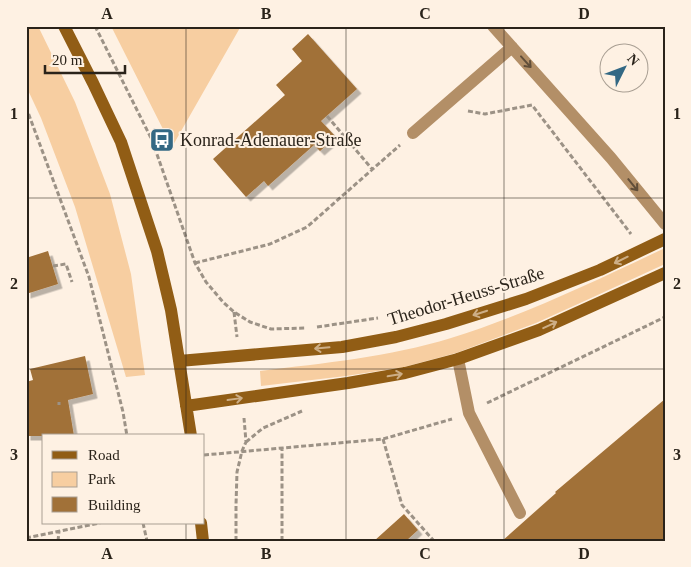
<svg xmlns="http://www.w3.org/2000/svg" width="691" height="567" viewBox="0 0 691 567" font-family="'Times New Roman',serif">
	<style>
		.green { fill: #f7cea1 }
		.building { fill: #a17138; filter: url(#shadow) }
		.lines { fill: none; stroke-linecap: round; stroke-linejoin: round }
		.path { stroke: #9c9286; stroke-width: 3; stroke-dasharray: 5 2.5; stroke-linecap: butt }
		.lane { stroke: #b38f67; stroke-width: 12 }
		.street { stroke: #b38f67; stroke-width: 12 }
		.secondary { stroke: #915d15; stroke-width: 12 }
		.oneway { stroke: #614e39 }
		.oneway2 { stroke: #cdae86 }
		.grid { fill: none; stroke: #2a231a; stroke-width: 1; stroke-opacity: 0.55 }
		.labels { text-anchor: middle; stroke-width: 4; stroke-linejoin: round; paint-order: stroke }
		.poi-label { font-size: 18px; fill: #2a231a; stroke: #fef1e3; text-anchor: start }
		.street-label { font-size: 18px; fill: #2a231a; stroke: #fef1e3 }
		.neatline { fill: none; stroke: #2a231a; stroke-width: 2 }
		.grid-label { font-size: 16px; text-anchor: middle; font-weight: bold; fill: #2a231a }
	</style>
	<defs>
		<filter id="shadow"><feDropShadow dx="4.5" dy="4.5" stdDeviation="0" flood-color="#0004"/></filter>
	</defs>
	<rect width="100%" height="100%" fill="#fef1e3"/>
	<path class="green" d="M26 26H38L75 102 110 194 131 274 145 375 126 377 75 207 41 118 26 86Z
		M111 26H241L172 147Z
		M665 248V264L589 299 536 323 456 353 404 367 346 376 261 386 260 371C324 363 389 357 451 338 525 315 595 281 665 248Z"/>
	<path class="building" d="M308 34 357 89 321 121 336 137 320 151 314 145 268 186 264 181 246 197 213 159 285 95 276 85 302 61 292 49Z
		M48 251 58 284 26 294V258Z
		M85 356 93 394 68 400 74 436H26V382L33 380 30 369Z
		M665 399V541H502L556 493 555 492Z
		M404 514 418 530 406 541H374Z"/>
	<g class="lines">
		<path class="path" d="M95 26 152 140 195 263 206 282 223 302 234 312 250 322 271 329 306 328
			M26 107 89 277 123 412 127 436
			M468 111 485 114 532 105 631 234
			M327 116 372 169
			M195 263 270 244 307 227 400 145
			M53 266 66 264 72 282
			M234 312 237 337
			M317 327 378 318
			M487 403 665 317
			M59 405V402
			M383 439 402 505 434 541
			M246 442 263 428 302 411
			M204 455 383 439 452 419
			M143 523 147 541
			M26 538 100 523
			M58 541 59 531
			M236 541V505L237 472 242 451 246 442 244 418
			M282 541V448"/>
		<path class="lane" d="M458 359 469 413 520 513"/>
		<path class="street" d="M493 26 611 158 665 224
			M413 133 512 47"/>
		<path class="secondary" d="M64 26 93 83 121 142 157 251 171 310 191 436
			M179 361 342 347 396 337 446 324 526 299 600 270 665 239
			M186 406 348 383 405 373 458 359 539 330 665 273
			M201 523 203 541"/>
	</g>
	<defs><path id="oneway-shaft" d="M-6 0H5M1.5-3L5.5 0L1.5 3" fill="none" stroke-width="1.6" stroke-linecap="round" stroke-linejoin="round" transform="scale(1.25)"/></defs>
	<g class="oneway">
		<use href="#oneway-shaft" transform="translate(526 62) rotate(48)"/>
		<use href="#oneway-shaft" transform="translate(633 185) rotate(51)"/>
	</g>
	<g class="oneway2">
		<use href="#oneway-shaft" transform="translate(621 260) rotate(154)"/>
		<use href="#oneway-shaft" transform="translate(480 313) rotate(162)"/>
		<use href="#oneway-shaft" transform="translate(550 325) rotate(-25)"/>
		<use href="#oneway-shaft" transform="translate(322 348) rotate(175)"/>
		<use href="#oneway-shaft" transform="translate(395 375) rotate(-10)"/>
		<use href="#oneway-shaft" transform="translate(235 399) rotate(-8)"/>
	</g>
	<path class="grid" d="M186 26V436M346 26V541M504 26V541M26 198H665M26 369H665M186 523V541"/>
	<defs>
		<symbol id="bus-square" viewBox="-11 -11 22 22"><rect x="-9" y="-9" width="18" height="18" rx="4" fill="#336884" stroke="#fef1e3"/><path d="M-5-6H5V4H4V6H2V4H-2V6H-4V4H-5ZM-3.5-4V0h7V-4ZM-3.5 1.2v1.5H-2V1.2ZM2 1.2v1.5H3.5V1.2Z" fill="#fff"/></symbol>
	</defs>
	<g fill-rule="evenodd">
		<use href="#bus-square" x="148" y="126" width="28" height="28"/>
	</g>
	<g class="labels">
		<g class="poi-label">
			<text x="180" y="146">Konrad-Adenauer-Straße</text>
		</g>
		<g class="street-label">
			<text transform="translate(466 296) rotate(-17)" y="6">Theodor-Heuss-Straße</text>
		</g>
	</g>
	<rect width="691" height="567" fill="none" stroke="#fef1e3" stroke-width="55"/>
	<rect x="42" y="434" width="162" height="90" fill="#fef1e3" stroke="#a99f93"/>
	<rect x="52" y="451" width="25" height="8" fill="#915d15" stroke="#a99f93"/>
	<text x="88" y="460" font-size="15" fill="#2a231a">Road</text>
	<rect x="52" y="472" width="25" height="15" fill="#f7cea1" stroke="#a99f93"/>
	<text x="88" y="484" font-size="15" fill="#2a231a">Park</text>
	<rect x="52" y="497" width="25" height="15" fill="#a17138" stroke="#a99f93"/>
	<text x="88" y="510" font-size="15" fill="#2a231a">Building</text>
	<g transform="translate(624 68) rotate(48)"><circle r="24" fill="#fef1e3" stroke="#a99f93"/>
	<path d="M0-4L9 19L0 12L-9 19Z" fill="#336884"/>
	<text y="-8" font-size="14" font-weight="bold" text-anchor="middle" fill="#2a231a">N</text>
	</g>
	<path d="M45 65v8h80v-8" fill="none" stroke="#2a231a" stroke-width="2.5"/>
	<text x="52" y="65" font-size="15" fill="#2a231a" stroke="#fef1e3" stroke-width="4" paint-order="stroke">20 m</text>
	<rect x="28" y="28" width="636" height="512" class="neatline"/>
	<g class="grid-label">
		<text x="107" y="19">A</text>
		<text x="266" y="19">B</text>
		<text x="425" y="19">C</text>
		<text x="584" y="19">D</text>
		<text x="14" y="119">1</text>
		<text x="677" y="119">1</text>
		<text x="14" y="289">2</text>
		<text x="677" y="289">2</text>
		<text x="14" y="460">3</text>
		<text x="677" y="460">3</text>
		<text x="107" y="559">A</text>
		<text x="266" y="559">B</text>
		<text x="425" y="559">C</text>
		<text x="584" y="559">D</text>
	</g>
</svg>
